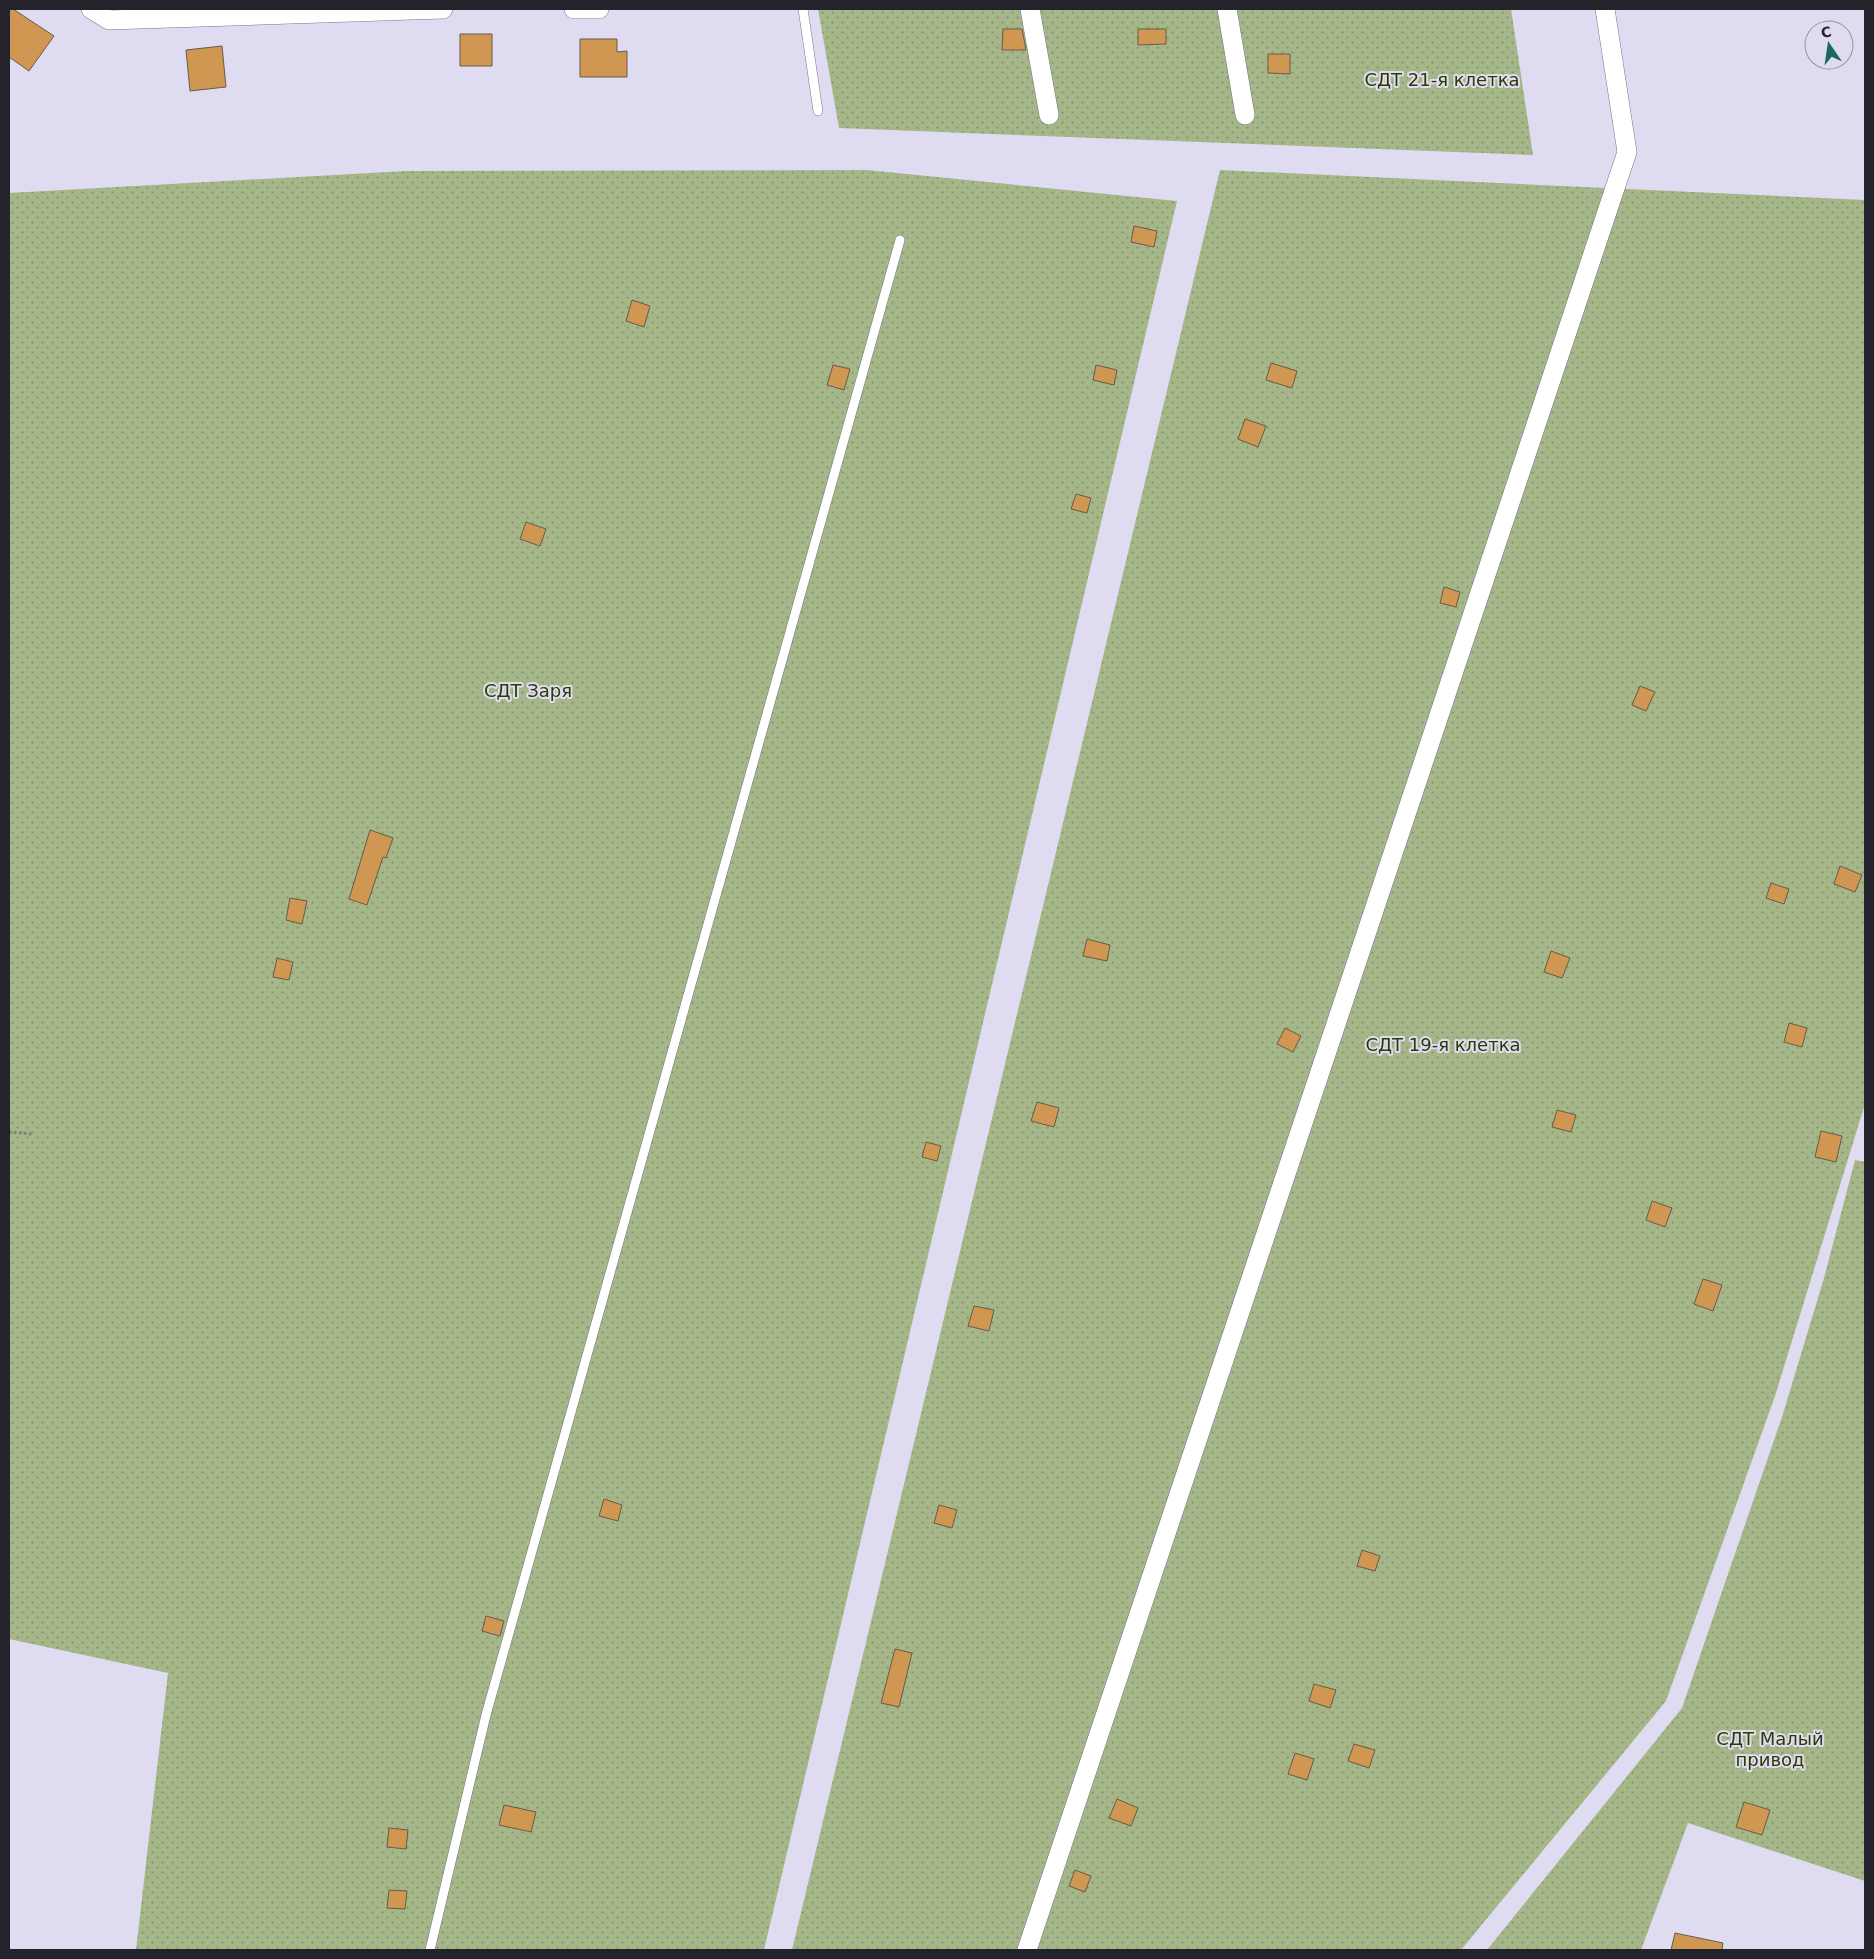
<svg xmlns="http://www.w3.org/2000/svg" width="1874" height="1959" viewBox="0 0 1874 1959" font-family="'DejaVu Sans',sans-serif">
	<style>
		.garden { fill: url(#garden-dots) }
		.building { fill: #cf9752; stroke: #685a4a }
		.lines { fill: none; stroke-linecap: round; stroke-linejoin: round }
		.lane-casing { stroke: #777488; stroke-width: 10 }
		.street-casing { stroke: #777488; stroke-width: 20 }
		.path { stroke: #7e7c8b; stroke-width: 3; stroke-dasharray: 2.5 2.5; stroke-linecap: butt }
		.lane { stroke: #fff; stroke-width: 9 }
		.street { stroke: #fff; stroke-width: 19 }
		.labels { text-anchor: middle; stroke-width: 4; stroke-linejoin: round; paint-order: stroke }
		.park-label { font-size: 18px; fill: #2b3b00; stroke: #dfdcf2 }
	</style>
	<defs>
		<pattern id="garden-dots" width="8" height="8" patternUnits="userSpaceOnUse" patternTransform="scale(1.25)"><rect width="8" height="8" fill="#a5b788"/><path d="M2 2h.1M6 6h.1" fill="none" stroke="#86946f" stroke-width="1.8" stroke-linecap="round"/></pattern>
	</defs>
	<rect width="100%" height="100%" fill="#dfdcf2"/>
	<path class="garden" d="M818 9H1511L1533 155 839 128Z
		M867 170 1177 201 764 1950H136L168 1673 9 1639V193L406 171Z
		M1220 170 1865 200V1104L1775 1396 1666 1701 1461 1950H792Z
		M1855 1160 1865 1162V1881L1688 1823 1641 1950H1487L1682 1708 1782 1417 1824 1278Z"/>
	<path class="building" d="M9 9H13L54 36 29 71 9 57Z
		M1003 29H1022L1026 50H1002Z
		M1138 29H1166V44L1138 45Z
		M460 34H492V66H460Z
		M580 39H617V52L627 51V77H580Z
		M222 46 226 87 190 91 186 50Z
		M1268 54H1290V74L1268 73Z
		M1134 226 1157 231 1154 247 1131 242Z
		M632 300 650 306 644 327 626 321Z
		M1271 363 1297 371 1292 388 1266 380Z
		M833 365 850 369 844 390 827 385Z
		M1096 365 1117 370 1114 385 1093 380Z
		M1245 419 1266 426 1258 447 1238 439Z
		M1076 494 1091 498 1087 513 1071 509Z
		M526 522 546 529 540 546 520 539Z
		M1444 587 1460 592 1456 607 1440 603Z
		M1640 686 1655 692 1646 711 1632 705Z
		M370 830 393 838 386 858 383 857 367 905 349 899Z
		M1840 866 1862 875 1855 892 1834 884Z
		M1771 883 1789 889 1784 904 1766 898Z
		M290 898 307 901 302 924 286 920Z
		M1087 939 1110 945 1107 961 1083 956Z
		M1551 951 1570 958 1562 978 1544 972Z
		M277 958 293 962 289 980 273 977Z
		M1789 1023 1807 1028 1802 1047 1784 1042Z
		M1285 1028 1301 1036 1293 1052 1277 1044Z
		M1037 1102 1059 1108 1054 1127 1031 1121Z
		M1557 1110 1576 1115 1571 1132 1552 1127Z
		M1821 1131 1842 1136 1836 1162 1815 1157Z
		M926 1142 941 1146 937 1161 922 1157Z
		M1652 1201 1672 1208 1665 1227 1646 1220Z
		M1703 1279 1722 1285 1713 1311 1694 1304Z
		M974 1306 994 1310 989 1331 968 1326Z
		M604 1499 622 1505 618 1521 599 1516Z
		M939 1505 957 1510 952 1528 934 1523Z
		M1362 1550 1380 1556 1375 1571 1357 1566Z
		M486 1616 504 1621 500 1636 482 1631Z
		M895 1649 912 1653 899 1707 881 1703Z
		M1314 1684 1336 1690 1330 1708 1309 1701Z
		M1354 1744 1375 1750 1369 1768 1348 1761Z
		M1295 1753 1314 1759 1307 1780 1288 1774Z
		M1117 1799 1138 1808 1131 1826 1109 1818Z
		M1744 1802 1770 1810 1762 1835 1736 1827Z
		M504 1805 536 1812 531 1832 499 1825Z
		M389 1828 408 1830 406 1849 387 1847Z
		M1075 1870 1091 1876 1085 1892 1069 1886Z
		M389 1890 407 1891 405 1909 387 1908Z
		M1675 1933 1723 1943 1722 1950H1671Z"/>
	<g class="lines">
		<defs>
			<path id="lane" d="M803 9 818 111
				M430 1950 486 1715 900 240"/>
			<path id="street" d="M91 9 109 20 443 9
				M574 9H599
				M1030 9 1049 115
				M1227 9 1245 115
				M1027 1950 1627 152 1605 9"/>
		</defs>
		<use href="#lane" class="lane-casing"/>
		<use href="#street" class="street-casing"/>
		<path class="path" d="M9 1132 32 1134"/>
		<use href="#lane" class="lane"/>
		<use href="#street" class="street"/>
	</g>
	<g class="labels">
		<g class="park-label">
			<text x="1442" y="86">СДТ 21-я клетка</text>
			<text x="528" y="697">СДТ Заря</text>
			<text x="1443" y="1051">СДТ 19-я клетка</text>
			<text x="1770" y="1745">СДТ Малый<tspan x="1770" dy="21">привод</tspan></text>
		</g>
	</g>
	<rect width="1874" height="1959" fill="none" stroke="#24232b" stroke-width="20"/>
	<g transform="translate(1829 45) rotate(347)"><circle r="24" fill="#dfdcf2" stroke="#9492a2"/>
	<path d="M0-4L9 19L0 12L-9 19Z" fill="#1b6762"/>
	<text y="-8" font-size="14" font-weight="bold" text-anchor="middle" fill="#24232b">С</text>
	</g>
</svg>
